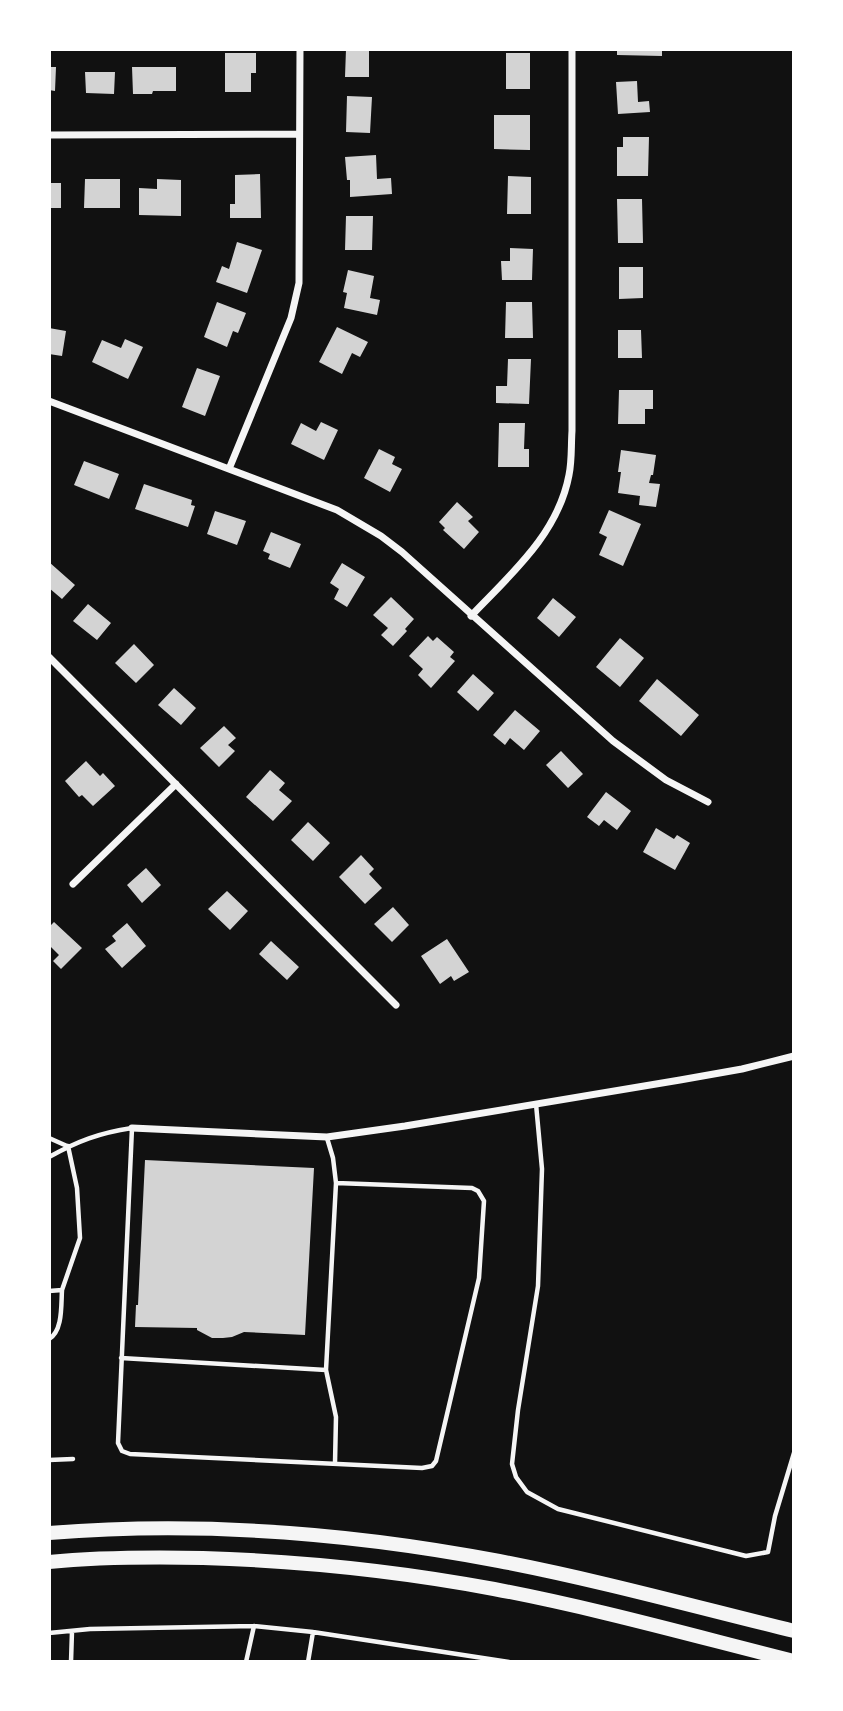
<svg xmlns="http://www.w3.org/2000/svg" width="843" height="1711" viewBox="0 0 843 1711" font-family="'Noto Sans',sans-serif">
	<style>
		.building { fill: #d3d3d3 }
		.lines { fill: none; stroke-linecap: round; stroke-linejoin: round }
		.service { stroke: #f5f5f5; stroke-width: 4.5 }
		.minor { stroke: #f5f5f5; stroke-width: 7 }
		.trunk { stroke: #f5f5f5; stroke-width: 14 }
	</style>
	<rect width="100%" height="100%" fill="#111"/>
	<path class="building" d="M346 49H369V77H345Z
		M617 49H662V56L617 55Z
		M225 53H256V73H251V92H225Z
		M506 53H530V89H506Z
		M49 67H56L55 91 49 90Z
		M132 67H176V91H153L152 94H133Z
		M85 72H115L114 94 86 93Z
		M637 81 638 102 649 101 650 112 618 114 616 82Z
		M347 96 372 97 370 133 346 132Z
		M494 115H530V150L494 149Z
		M623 137H649L648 176H617V147H623Z
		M376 155 377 179 391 178 392 194 350 197V180H347L345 157Z
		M260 174 261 218H230V204H235V175Z
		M508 176 531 177V214H507Z
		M85 179H120V208H84Z
		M157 179 181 180V216L139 215V188L157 189Z
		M49 183H61V208H49Z
		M617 199H642L643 243H618Z
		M346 216H373L372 250H345Z
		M237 242 262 250 247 293 216 282 222 266 229 269Z
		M510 248 533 249 532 280H502L501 261H510Z
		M619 267H643V298L619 299Z
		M348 270 374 276 370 298 380 300 377 315 344 308 347 293 343 292Z
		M217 302 246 313 238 333 233 331 227 347 204 337Z
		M506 302H532L533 338H505Z
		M337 327 368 342 360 357 352 353 342 374 319 362Z
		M49 328 66 331 62 356 49 354Z
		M618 330H641L642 358H618Z
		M125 339 143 347 128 379 92 362 102 340 121 348Z
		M508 359H531L529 404 496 403V386H507Z
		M197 368 220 376 205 416 182 407Z
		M619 390H653V409H645V424H618Z
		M321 422 338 430 324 460 291 444 301 423 316 431Z
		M499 423H525L524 449H529V467H498Z
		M379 449 395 457 392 464 402 469 390 492 364 478Z
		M621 450 656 455 653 475H651L649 483 660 484 656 507 639 505 640 496 618 493 621 472H618Z
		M84 461 119 474 109 499 74 485Z
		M144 484 192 500 191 505 195 506 188 527 135 509Z
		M457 502 473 517 468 521 479 532 464 549 443 530 445 528 439 522Z
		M609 510 641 524 623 566 599 555 607 537 599 533Z
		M215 511 246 521 237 545 207 534Z
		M271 532 301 544 290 568 268 559 270 554 263 551Z
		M49 562 75 585 62 599 49 588Z
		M342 563 365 577 347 607 334 599 339 589 330 583Z
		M391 597 414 619 405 629 407 631 393 646 381 635 388 628 373 615Z
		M553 598 576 617 559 637 537 618Z
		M88 604 111 623 97 640 73 621Z
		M428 636 433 641 437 637 454 652 450 657 455 661 431 688 418 675 423 669 409 656Z
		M620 638 644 658 620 687 596 667Z
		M134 644 154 665 136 683 115 663Z
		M473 674 494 693 478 711 457 692Z
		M657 679 699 715 681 736 639 701Z
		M174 688 196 708 181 725 158 705Z
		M515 710 540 731 524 750 510 738 505 745 493 735Z
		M224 726 236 738 228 745 235 751 219 767 200 748Z
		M561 751 583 774 568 788 546 765Z
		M86 761 100 776 103 773 115 786 93 806 82 795 79 797 65 781Z
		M270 770 285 783 279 790 292 801 273 821 246 797Z
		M606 792 631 811 617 830 604 820 599 826 587 817Z
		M308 822 330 843 313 861 291 840Z
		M656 828 674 839 677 835 690 843 675 870 643 852Z
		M361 855 374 869 369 874 382 888 365 904 339 877Z
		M146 868 161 885 142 903 127 885Z
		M227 891 248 911 230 930 208 909Z
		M393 907 409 925 392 942 374 924Z
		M54 922 82 948 61 969 53 961 59 955 49 945V927Z
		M127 923 146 946 122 968 105 949 116 941 112 936Z
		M447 939 469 972 454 981 451 976 440 984 421 956Z
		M271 941 299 967 287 980 259 954Z
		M145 1160 314 1168 305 1335 244 1332 232 1337 223 1338H212L197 1330V1328L135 1327 136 1305H138Z"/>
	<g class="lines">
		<path class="service" d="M536 1104 542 1169 538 1286 518 1410 512 1464 516 1477 527 1492 558 1509 746 1556 768 1552 775 1516 794 1453
			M49 1138 67 1146
			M327 1138 333 1158 336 1183 326 1370 336 1417 335 1463
			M49 1157C78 1141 99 1133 132 1128L118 1443 122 1451 130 1454 422 1468 432 1466 436 1461 479 1278 484 1201 478 1191 472 1188 336 1183
			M49 1291 62 1290 80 1238 77 1188 68 1146
			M49 1339C63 1331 61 1305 62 1290
			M121 1358 326 1370
			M49 1460 73 1459
			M49 1633 90 1629 254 1626 313 1632 509 1662
			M71 1662 72 1631
			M246 1662 254 1626
			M308 1662 313 1632"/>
		<path class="minor" d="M49 135 299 134
			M49 401 337 510 381 536 402 552 613 741 666 780 708 802
			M229 469 291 318 299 283 300 49
			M471 616C511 574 558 534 569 475 572 461 571 445 572 431V49
			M49 657 396 1005
			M73 884 176 784
			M132 1128 327 1137 405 1126 680 1080 742 1069 794 1056"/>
		<path class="trunk" d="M49 1533C199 1521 352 1533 499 1561 598 1580 696 1607 794 1631
			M49 1562C100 1557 152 1557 203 1558 301 1561 398 1571 494 1589 595 1608 694 1636 794 1661"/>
	</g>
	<rect width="843" height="1711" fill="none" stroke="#ffffff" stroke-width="102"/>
</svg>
